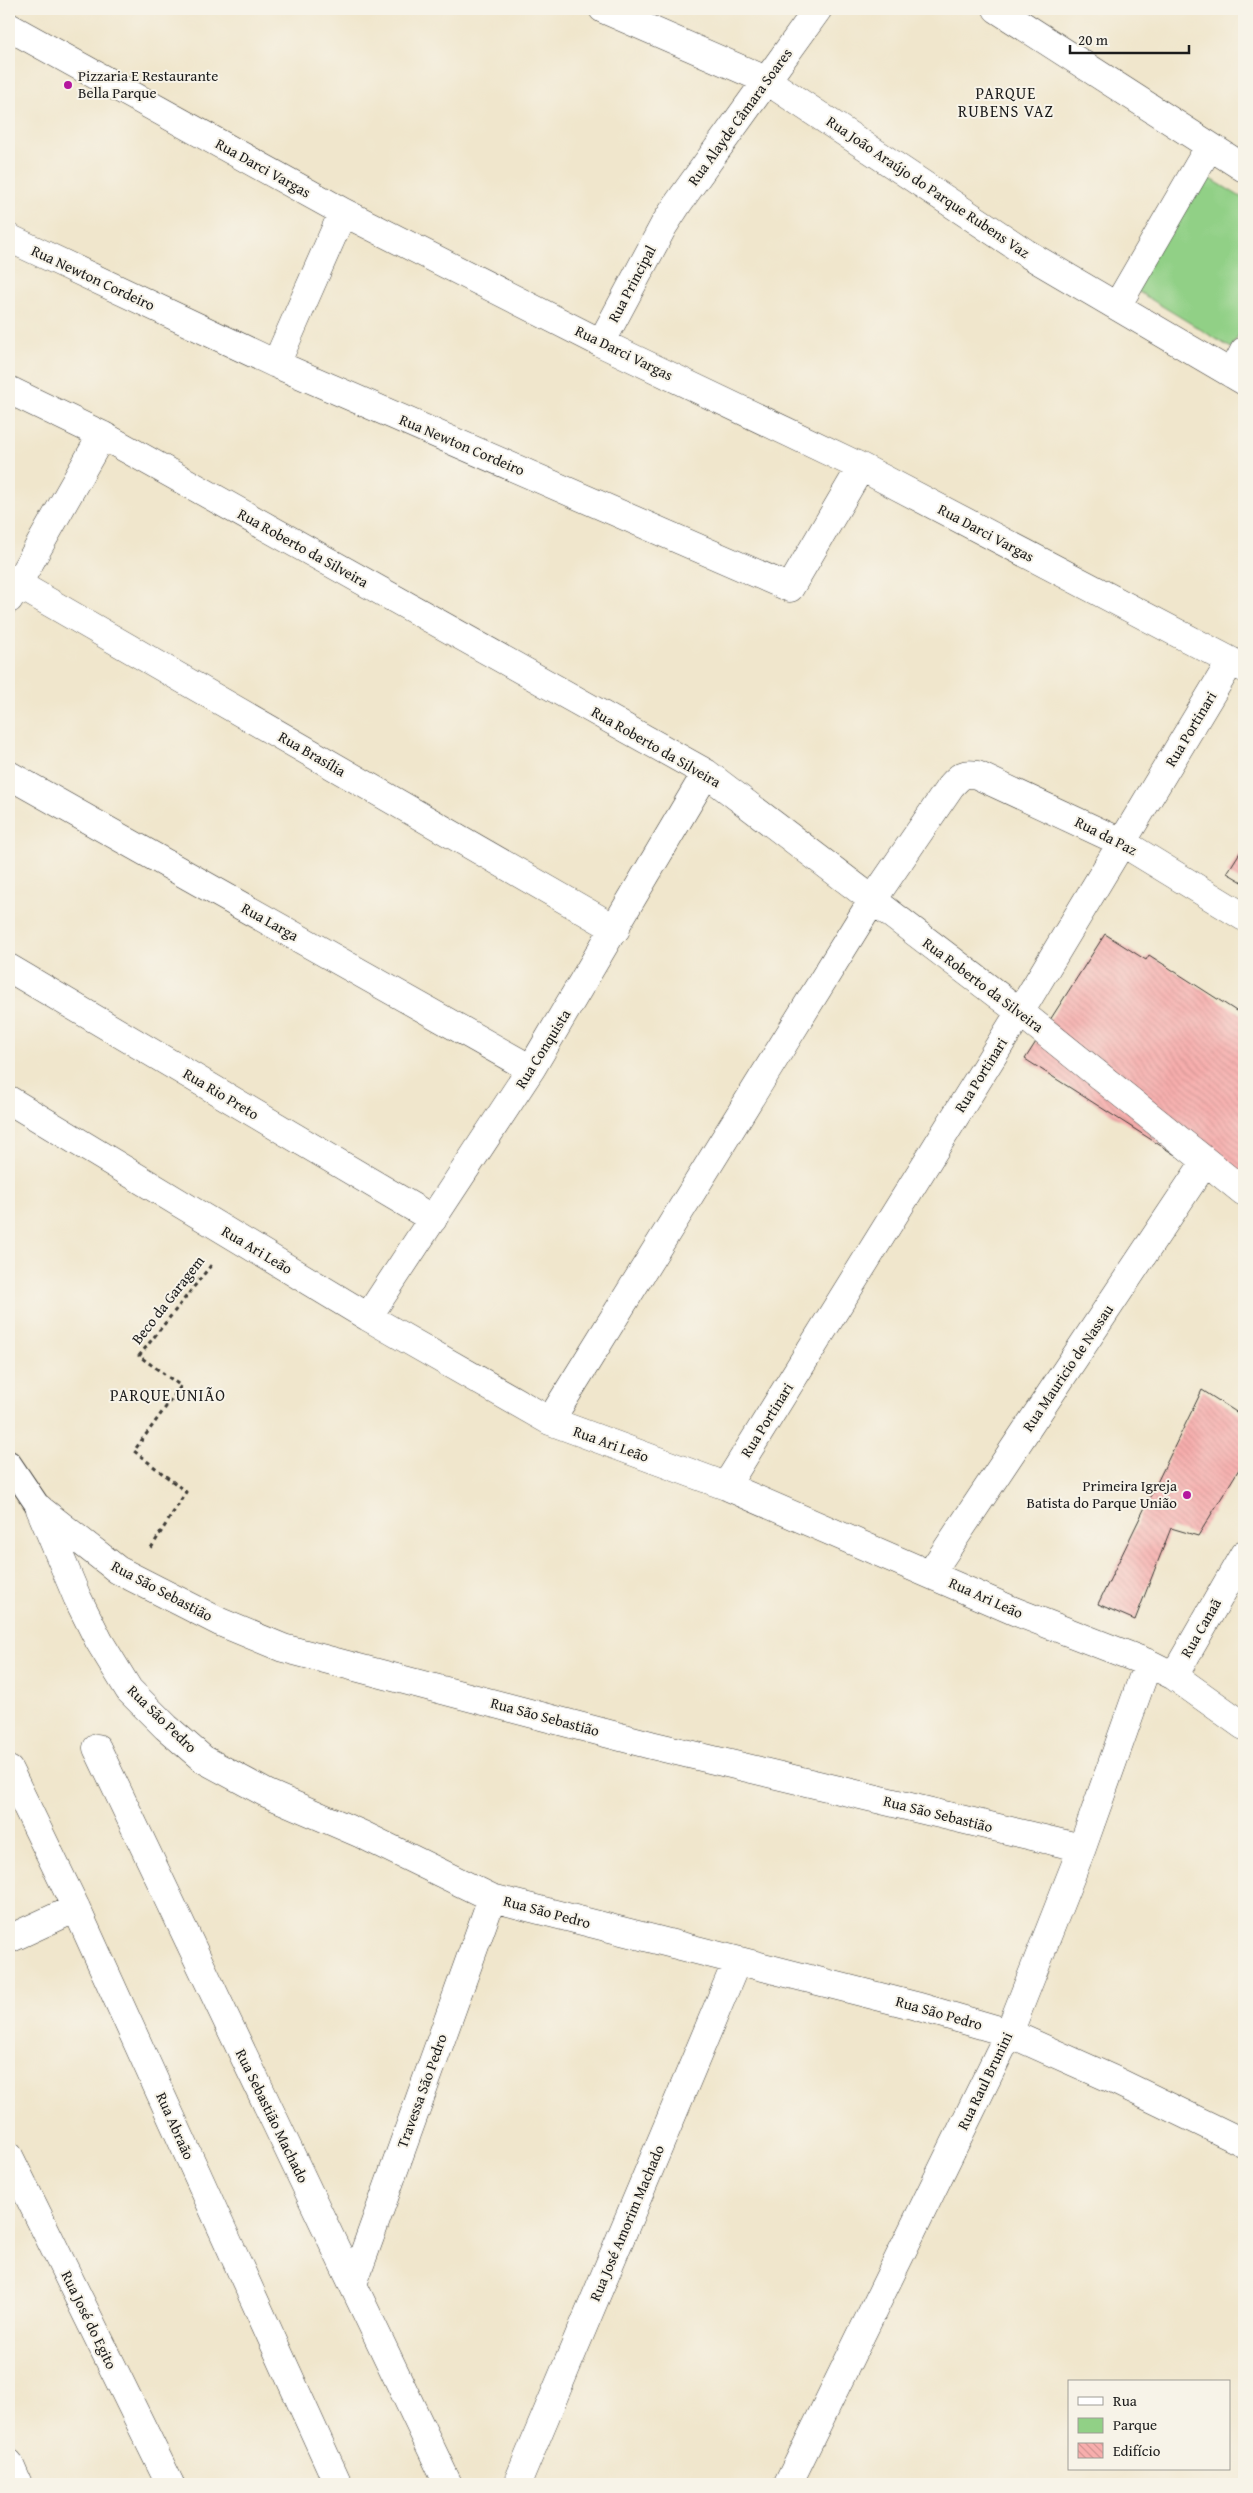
<svg xmlns="http://www.w3.org/2000/svg" width="1253" height="2493" viewBox="0 0 1253 2493" font-family="'Gentium Book Plus',serif">
	<style>
		.park { fill: #91d086; stroke: #567651 }
		.building { fill: url(#building-back-hatch) }
		.lines { fill: none; stroke-linecap: round; stroke-linejoin: round }
		.service-casing { stroke: #3c3a36; stroke-width: 26 }
		.minor-casing { stroke: #3c3a36; stroke-width: 29 }
		.path { stroke: #3c3a36; stroke-width: 3; stroke-dasharray: 4 4; stroke-linecap: butt }
		.service { stroke: #fff; stroke-width: 24 }
		.minor { stroke: #fff; stroke-width: 28 }
		.poi-dot { fill: #b5179e; stroke: #f7f3e8; stroke-width: 2 }
		.labels { text-anchor: middle; stroke-width: 4; stroke-linejoin: round; paint-order: stroke }
		.poi-label { font-size: 15px; fill: #1c1c1c; stroke: #f7f3e8; text-anchor: start }
		.street-label { font-size: 15px; fill: #1c1c1c; stroke: #f7f3e8 }
		.neighbourhood-label { font-size: 16px; letter-spacing: 1px; fill: #1c1c1c; stroke: #f7f3e8 }
	</style>
	<defs>
		<pattern id="building-back-hatch" width="6" height="6" patternUnits="userSpaceOnUse" patternTransform="scale(1.25)"><rect width="6" height="6" fill="#f7aead"/><path d="M-1 5l2 2M0 0l6 6M5-1l2 2" fill="none" stroke="#d39594"/></pattern>
	</defs>
	<rect width="100%" height="100%" fill="#f7f3e8"/>
	<filter id="ink" filterUnits="userSpaceOnUse"><feTurbulence type="fractalNoise" baseFrequency=".02" numOctaves="2"/><feDisplacementMap in="SourceGraphic" scale="10" xChannelSelector="R" yChannelSelector="G"/><feConvolveMatrix kernelMatrix="1 2 1 2 8 2 1 2 1" color-interpolation-filters="sRGB"/></filter>
	<filter id="wash" filterUnits="userSpaceOnUse"><feTurbulence type="fractalNoise" baseFrequency=".0096" numOctaves="4" result="noise"/><feDisplacementMap in="SourceGraphic" scale="20" xChannelSelector="R" yChannelSelector="G"/><feGaussianBlur stdDeviation="1.12" result="paint"/><feColorMatrix in="noise" values="0 0 0 0 0 0 0 0 0 0 0 0 0 0 0 0 0 1.4 0 .05"/><feComposite in="paint" operator="in"/></filter>
	<g filter="url(#wash)">
		<rect width="100%" height="100%" fill="#f0e6cc"/>
		<path class="park" d="M1203 174 1244 199V326L1231 348 1134 289Z"/>
		<g id="blocks">
			<path class="building" d="M1244 846V883L1227 873Z
				M1105 934 1146 960 1149 955 1244 1016V1199L1025 1059Z
				M1202 1390 1244 1417V1461L1198 1536 1171 1528 1135 1620 1098 1604Z"/>
		</g>
	</g>
	<g filter="url(#ink)">
		<use href="#blocks" fill-opacity="0" stroke="#3c3a36" stroke-width="1"/>
		<g class="lines">
			<defs>
				<path id="service" d="M9 1463 40 1509"/>
				<path id="minor" d="M603 9 766 80 1026 253 1244 381
					M997 9 1244 168
					M9 27 343 212 601 343 861 467 1244 668
					M9 238 276 364 790 588 861 467
					M1117 306 1209 147
					M601 343 664 225 679 202 818 9
					M276 364 343 212
					M1232 374 1244 351
					M9 390 102 435 706 773 1020 1012 1244 1192
					M9 579 616 929
					M9 599 102 435
					M9 775 531 1069
					M9 968 433 1219
					M9 1100 368 1317 550 1421 726 1486 1014 1611 1148 1663 1174 1676 1244 1726
					M368 1317 531 1069 706 773
					M550 1421 872 901 950 787C959 777 963 772 977 775L1123 843 1244 917
					M726 1486 1020 1012 1231 661
					M40 1509 77 1597 99 1641 129 1690 166 1727 203 1759 266 1793 361 1834 492 1898 916 2006 1009 2033 1112 2079 1244 2143
					M41 1510 118 1570 220 1622 283 1648 651 1745 1082 1848
					M931 1573 1205 1162
					M1174 1676 1244 1554
					M97 1748 448 2484
					M9 1770 76 1908 338 2484
					M9 1939 76 1908
					M9 2156 170 2484
					M353 2284 492 1898
					M9 2463 18 2484
					M517 2484 737 1961
					M788 2484 1009 2033 1082 1848 1148 1663"/>
			</defs>
			<use href="#service" class="service-casing"/>
			<use href="#minor" class="minor-casing"/>
			<path class="path" d="M151 1548 186 1492 134 1451 181 1386 139 1356 212 1264"/>
			<use href="#service" class="service"/>
			<use href="#minor" class="minor"/>
		</g>
	</g>
	<g class="poi-dot">
		<circle cx="68" cy="85" r="5"/>
		<circle cx="1187" cy="1495" r="5"/>
	</g>
	<g class="labels">
		<g class="poi-label">
			<text x="78" y="81">Pizzaria E Restaurante<tspan x="78" dy="17">Bella Parque</tspan></text>
			<text x="1177" y="1491" text-anchor="end">Primeira Igreja<tspan x="1177" dy="17">Batista do Parque União</tspan></text>
		</g>
		<g class="street-label">
			<text transform="translate(740 117) rotate(-54)" y="5">Rua Alayde Câmara Soares</text>
			<text transform="translate(263 168) rotate(29)" y="5">Rua Darci Vargas</text>
			<text transform="translate(928 187) rotate(34)" y="5">Rua João Araújo do Parque Rubens Vaz</text>
			<text transform="translate(93 278) rotate(25)" y="5">Rua Newton Cordeiro</text>
			<text transform="translate(632 284) rotate(-62)" y="5">Rua Principal</text>
			<text transform="translate(624 353) rotate(26)" y="5">Rua Darci Vargas</text>
			<text transform="translate(462 445) rotate(23)" y="5">Rua Newton Cordeiro</text>
			<text transform="translate(986 533) rotate(28)" y="5">Rua Darci Vargas</text>
			<text transform="translate(303 548) rotate(29)" y="5">Rua Roberto da Silveira</text>
			<text transform="translate(1191 729) rotate(-59)" y="5">Rua Portinari</text>
			<text transform="translate(656 747) rotate(30)" y="5">Rua Roberto da Silveira</text>
			<text transform="translate(312 754) rotate(30)" y="5">Rua Brasília</text>
			<text transform="translate(1106 836) rotate(27)" y="5">Rua da Paz</text>
			<text transform="translate(270 922) rotate(29)" y="5">Rua Larga</text>
			<text transform="translate(983 985) rotate(37)" y="5">Rua Roberto da Silveira</text>
			<text transform="translate(543 1049) rotate(-58)" y="5">Rua Conquista</text>
			<text transform="translate(981 1075) rotate(-58)" y="5">Rua Portinari</text>
			<text transform="translate(221 1094) rotate(31)" y="5">Rua Rio Preto</text>
			<text transform="translate(257 1250) rotate(31)" y="5">Rua Ari Leão</text>
			<text transform="translate(168 1300) rotate(-52)" y="5">Beco da Garagem</text>
			<text transform="translate(1068 1368) rotate(-56)" y="5">Rua Mauricio de Nassau</text>
			<text transform="translate(767 1420) rotate(-58)" y="5">Rua Portinari</text>
			<text transform="translate(611 1444) rotate(20)" y="5">Rua Ari Leão</text>
			<text transform="translate(162 1591) rotate(28)" y="5">Rua São Sebastião</text>
			<text transform="translate(986 1598) rotate(24)" y="5">Rua Ari Leão</text>
			<text transform="translate(1201 1628) rotate(-60)" y="5">Rua Canaã</text>
			<text transform="translate(545 1717) rotate(15)" y="5">Rua São Sebastião</text>
			<text transform="translate(162 1719) rotate(44)" y="5">Rua São Pedro</text>
			<text transform="translate(938 1814) rotate(14)" y="5">Rua São Sebastião</text>
			<text transform="translate(547 1912) rotate(15)" y="5">Rua São Pedro</text>
			<text transform="translate(939 2013) rotate(16)" y="5">Rua São Pedro</text>
			<text transform="translate(985 2081) rotate(-64)" y="5">Rua Raul Brunini</text>
			<text transform="translate(422 2091) rotate(-70)" y="5">Travessa São Pedro</text>
			<text transform="translate(272 2116) rotate(64)" y="5">Rua Sebastião Machado</text>
			<text transform="translate(175 2126) rotate(66)" y="5">Rua Abraão</text>
			<text transform="translate(627 2223) rotate(-67)" y="5">Rua José Amorim Machado</text>
			<text transform="translate(89 2320) rotate(64)" y="5">Rua José do Egito</text>
		</g>
		<g class="neighbourhood-label">
			<text x="1006" y="99">PARQUE<tspan x="1006" dy="18">RUBENS VAZ</tspan></text>
			<text x="168" y="1401">PARQUE UNIÃO</text>
		</g>
	</g>
	<rect width="1253" height="2493" fill="none" stroke="#f7f3e8" stroke-width="30"/>
	<rect x="1068" y="2380" width="162" height="90" fill="#f7f3e8" stroke="#9f9d96"/>
	<rect x="1078" y="2397" width="25" height="8" fill="#ffffff" stroke="#9f9d96"/>
	<text x="1113" y="2406" font-size="15" fill="#1c1c1c">Rua</text>
	<rect x="1078" y="2418" width="25" height="15" fill="#91d086" stroke="#9f9d96"/>
	<text x="1113" y="2430" font-size="15" fill="#1c1c1c">Parque</text>
	<rect x="1078" y="2443" width="25" height="15" fill="url(#building-back-hatch)" stroke="#9f9d96"/>
	<text x="1113" y="2456" font-size="15" fill="#1c1c1c">Edifício</text>
	<path d="M1070 45v8h119v-8" fill="none" stroke="#1c1c1c" stroke-width="2.5"/>
	<text x="1078" y="45" font-size="15" fill="#1c1c1c" stroke="#f7f3e8" stroke-width="4" paint-order="stroke">20 m</text>
</svg>
